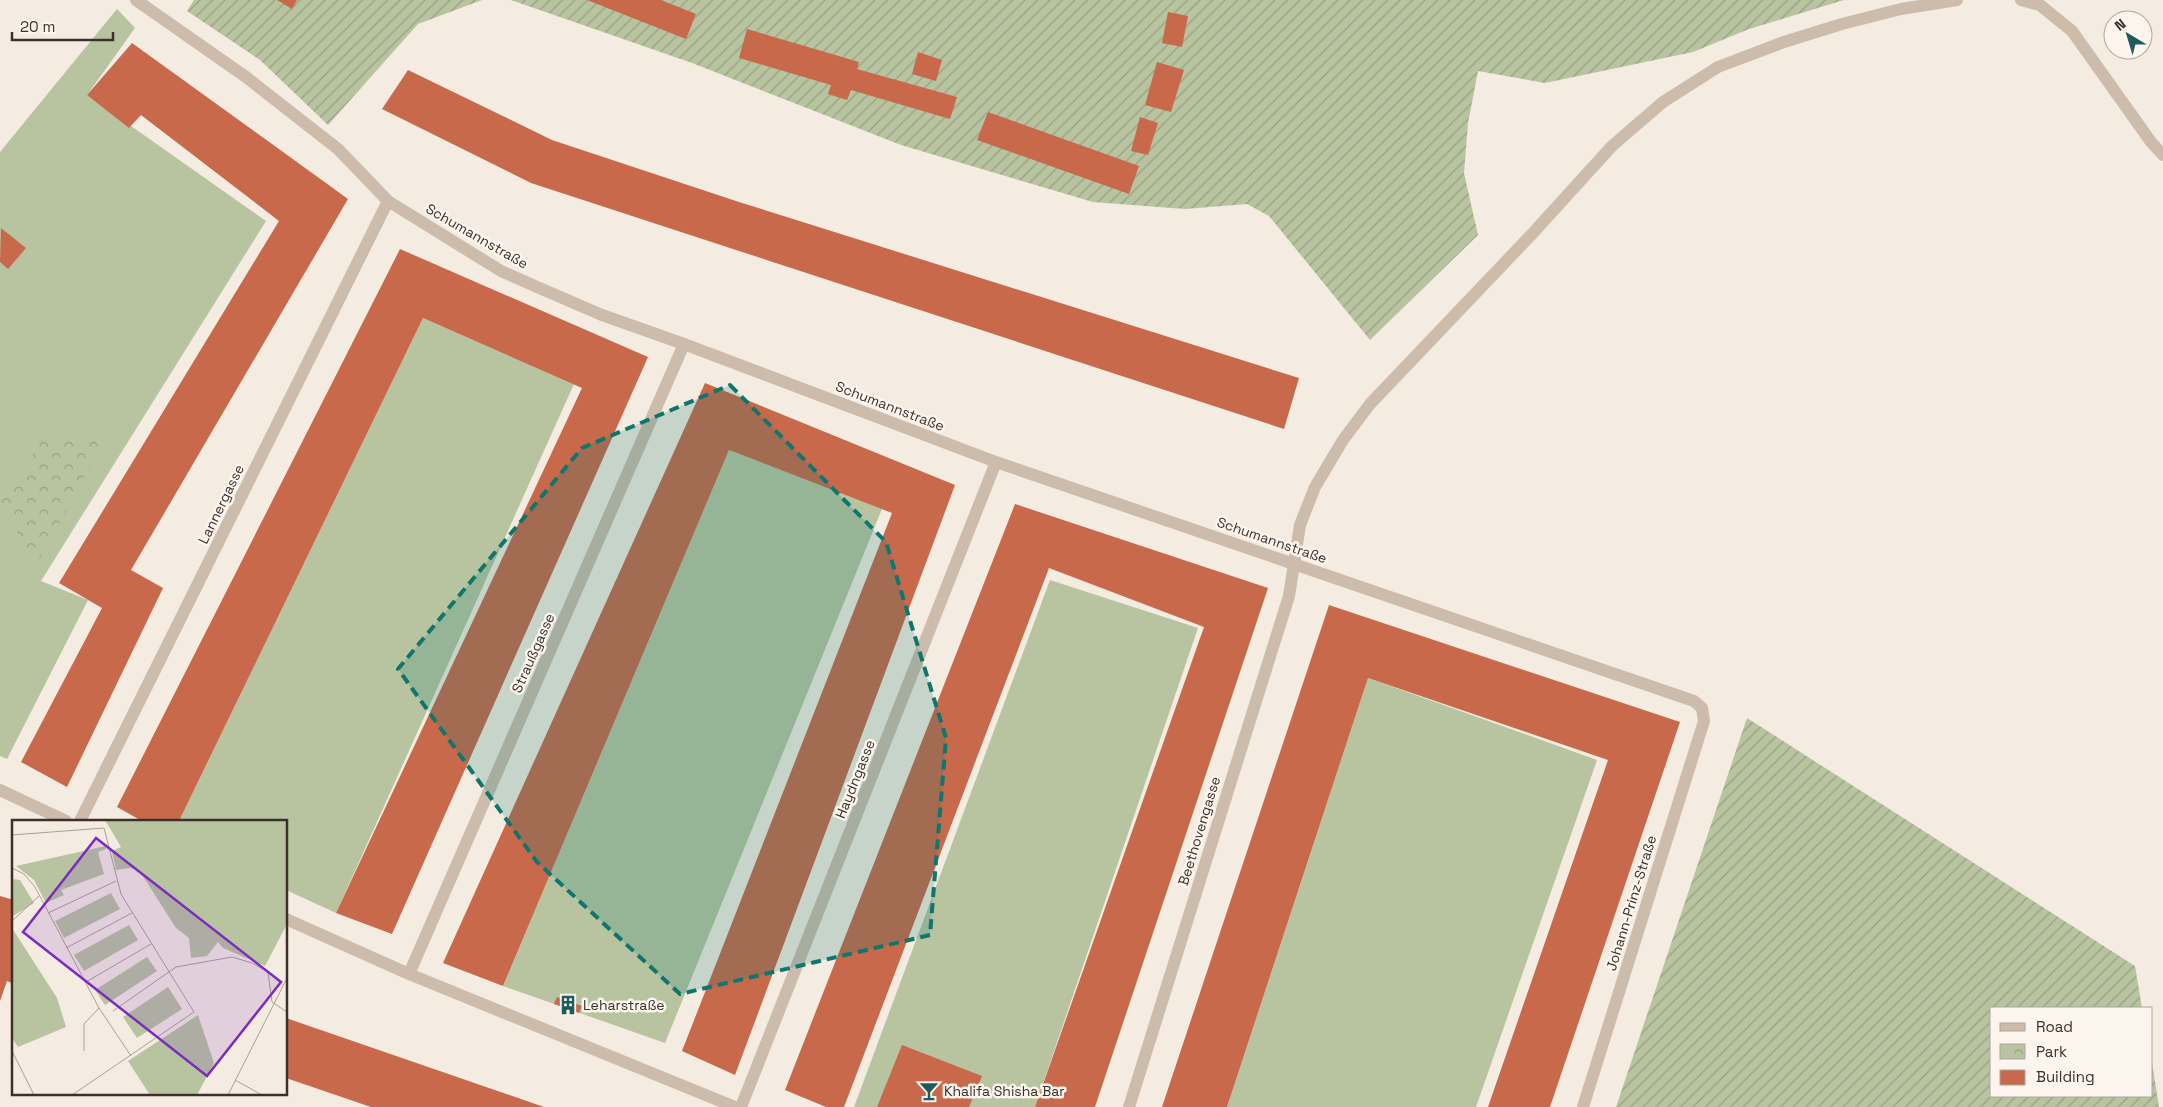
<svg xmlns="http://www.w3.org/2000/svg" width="2163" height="1107" viewBox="0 0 2163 1107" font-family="'Space Grotesk',sans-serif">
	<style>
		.grass { fill: #b8c4a0 }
		.park { fill: url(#park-crowns) }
		.garden { fill: url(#garden-furrows) }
		.building { fill: #c8694b }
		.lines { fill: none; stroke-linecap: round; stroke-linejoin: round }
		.minor { stroke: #cdbbac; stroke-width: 12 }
		.marked { fill: #0f766e; fill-opacity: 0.2; stroke: #0f766e; stroke-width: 4; stroke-dasharray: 10 6; stroke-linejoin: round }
		.labels { text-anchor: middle; stroke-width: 5; stroke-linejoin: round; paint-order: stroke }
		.street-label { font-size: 14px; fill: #3b302b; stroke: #fbf5ee }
		.poi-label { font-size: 14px; fill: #3b302b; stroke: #fbf5ee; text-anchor: start }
		.inset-road { fill: none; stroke: #aaa098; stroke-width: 1 }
		.view { fill: #7b2cbf; fill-opacity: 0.15; stroke: #7b2cbf; stroke-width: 2.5 }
		.inset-edge { fill: none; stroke: #3b302b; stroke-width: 2.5 }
	</style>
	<defs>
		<pattern id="park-crowns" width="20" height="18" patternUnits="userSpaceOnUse" patternTransform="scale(1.25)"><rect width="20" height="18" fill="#b8c4a0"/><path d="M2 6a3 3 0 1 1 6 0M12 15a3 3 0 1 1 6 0" fill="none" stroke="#97a083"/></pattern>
		<pattern id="garden-furrows" width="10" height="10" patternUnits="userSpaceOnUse" patternTransform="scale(1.25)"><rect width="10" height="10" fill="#b8c4a0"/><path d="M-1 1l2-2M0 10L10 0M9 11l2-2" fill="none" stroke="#97a083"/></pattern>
	</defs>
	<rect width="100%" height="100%" fill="#f4ebe1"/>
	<path class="grass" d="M117 9 135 28 87 95 266 221 41 581 88 600 7 759 0 756V152Z
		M423 318 574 384 336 913 286 890V821H179Z
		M729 450 882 509 665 1043 503 986Z
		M1050 580 1198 628 1035 1107H854Z
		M1368 678 1597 760 1476 1107H1227Z"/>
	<path class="park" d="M42 440H105L36 566 1 503Z"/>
	<path class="garden" d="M194 0H482L418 24 328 125 260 60 187 11Z
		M511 0H1844L1749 29 1693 52 1545 83 1478 71 1468 123 1464 173 1478 235 1370 340 1269 216 1247 204 1185 209 1093 202 901 145 692 63Z
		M1747 718 2135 966 2142 1008H1992V1096H2152V1063L2159 1107H1616Z"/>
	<path class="building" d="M277 0H297L292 9Z
		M587 0H661L696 14 686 39Z
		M1168 12 1188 16 1182 47 1162 43Z
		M747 29 859 62 857 69 957 97 950 119 851 90 847 100 828 94 831 85 739 58Z
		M132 43 348 199 131 570 163 588 67 787 21 762 102 608 59 583 279 221 141 115 129 128 87 95Z
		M918 52 942 60 936 81 912 74Z
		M1157 62 1184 70 1171 112 1145 105Z
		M408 70 552 140 739 202 1299 378 1284 429 531 183 382 109Z
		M988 112 1139 166 1129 194 977 140Z
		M1140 117 1158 123 1148 155 1131 151Z
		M1 228 26 248 8 269 0 262Z
		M400 249 648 357 392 934 336 913 582 388 423 318 179 821H142L117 807Z
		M705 383 955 485 735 1075 682 1051 892 513 729 450 503 986 443 963Z
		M1015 504 1268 588 1095 1107H1035L1204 627 1049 568 844 1107H826L785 1090Z
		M1329 605 1680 722 1550 1107H1488L1608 760 1368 678 1227 1107H1162Z
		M0 896 14 900V984L7 981 0 1001Z
		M557 997 582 1006 579 1013 554 1004Z
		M286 1018 544 1107H371L286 1078Z
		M902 1045 982 1076 969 1107H877Z"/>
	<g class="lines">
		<path class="minor" d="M136 0 246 77 338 149 388 201 501 271 537 287 602 315 684 344 996 462 1694 701 1702 708 1704 721 1583 1107
			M2021 0 2040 5 2072 31 2151 142 2163 155
			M0 790 66 821
			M80 821 388 201
			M286 919 409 974 735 1107
			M409 974 684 344
			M741 1107 996 462
			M1129 1107 1289 596 1300 525 1315 487 1343 440 1370 404 1532 234 1612 146 1663 102 1718 67 1784 42 1842 24 1901 9 1957 0"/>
	</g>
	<path class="marked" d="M730 385 886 542 946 738 930 935 680 994 537 862 398 669 582 448Z"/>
	<defs>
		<symbol id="building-bare" viewBox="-9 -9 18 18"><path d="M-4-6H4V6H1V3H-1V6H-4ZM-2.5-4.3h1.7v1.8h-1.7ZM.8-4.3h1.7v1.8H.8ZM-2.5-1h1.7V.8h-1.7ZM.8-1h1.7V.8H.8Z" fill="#1f5a5e" stroke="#fbf5ee" stroke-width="2.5" paint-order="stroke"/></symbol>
		<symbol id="bar-bare" viewBox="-9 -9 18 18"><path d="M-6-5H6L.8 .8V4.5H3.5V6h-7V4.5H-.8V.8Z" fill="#1f5a5e" stroke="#fbf5ee" stroke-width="2.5" paint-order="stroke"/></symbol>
	</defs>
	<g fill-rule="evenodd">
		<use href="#building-bare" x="554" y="991" width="28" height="28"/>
		<use href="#bar-bare" x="915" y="1077" width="28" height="28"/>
	</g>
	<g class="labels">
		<g class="street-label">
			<text transform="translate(477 236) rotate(30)" y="5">Schumannstraße</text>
			<text transform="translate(890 406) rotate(21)" y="5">Schumannstraße</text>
			<text transform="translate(221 504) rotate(-64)" y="5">Lannergasse</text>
			<text transform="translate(1272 540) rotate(19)" y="5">Schumannstraße</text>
			<text transform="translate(533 653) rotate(-66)" y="5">Straußgasse</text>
			<text transform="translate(855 779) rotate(-68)" y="5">Haydngasse</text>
			<text transform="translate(1199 831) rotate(-73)" y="5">Beethovengasse</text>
			<text transform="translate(1631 903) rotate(-73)" y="5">Johann-Prinz-Straße</text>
		</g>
		<g class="poi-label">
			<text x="583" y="1010">Leharstraße</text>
			<text x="944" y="1096">Khalifa Shisha Bar</text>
		</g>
	</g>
	<g transform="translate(12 820)">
		<rect width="275" height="275" fill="#f4ebe1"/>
		<path d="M94 26V29L86 32 92 54 49 70 52 75 34 83 22 60 4 46ZM99 73 108 89 52 118 43 101ZM117 105 126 120 72 151 62 135ZM0 108 45 178 54 207 6 227 0 218ZM135 137 145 151 93 185 83 170ZM156 167 170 189 125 218 111 197Z" fill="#b8c4a0"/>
		<path d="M0 59 8 60 22 83 1 96Z" fill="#b8c4a0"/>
		<path d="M93 0H275V104L253 146 211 128 206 122 195 136 179 138 177 118 164 108 127 50 118 48 104 50 100 31 109 27ZM186 195 202 243 185 275H138L116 241Z" fill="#b8c4a0"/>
		<path class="inset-road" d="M0 15 92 8 109 74 182 192 60 275M0 48 12 54 23 67 87 188 119 236M36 93 104 61M0 101 27 76M54 128 120 93M74 162 139 124M101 191 164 147 220 137 240 143 256 152 260 182 275 192M0 231 22 275M72 231V204L87 188M223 260 250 275M216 275 275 158"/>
		<path class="view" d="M84 18 269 162 195 256 11 112Z"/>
		<rect width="275" height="275" class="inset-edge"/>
	</g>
	<rect x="1990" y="1007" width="162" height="90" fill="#fbf5ee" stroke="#aea6a0"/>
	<rect x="2000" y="1023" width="25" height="8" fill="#cdbbac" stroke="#aea6a0"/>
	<text x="2036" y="1032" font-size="15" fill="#3b302b">Road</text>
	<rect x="2000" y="1044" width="25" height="15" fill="url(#park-crowns)" stroke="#aea6a0"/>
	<text x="2036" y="1057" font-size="15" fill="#3b302b">Park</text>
	<rect x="2000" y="1070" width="25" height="15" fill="#c8694b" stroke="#aea6a0"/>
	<text x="2036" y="1082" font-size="15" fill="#3b302b">Building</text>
	<g transform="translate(2128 35) rotate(322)"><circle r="24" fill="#fbf5ee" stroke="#aea6a0"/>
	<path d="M0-4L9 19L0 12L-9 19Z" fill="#1f5a5e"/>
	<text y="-8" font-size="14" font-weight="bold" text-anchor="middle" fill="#3b302b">N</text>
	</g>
	<path d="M12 32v8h101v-8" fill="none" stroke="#3b302b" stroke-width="2.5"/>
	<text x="20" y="32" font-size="15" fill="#3b302b" stroke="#fbf5ee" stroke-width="4" paint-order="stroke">20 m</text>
</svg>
